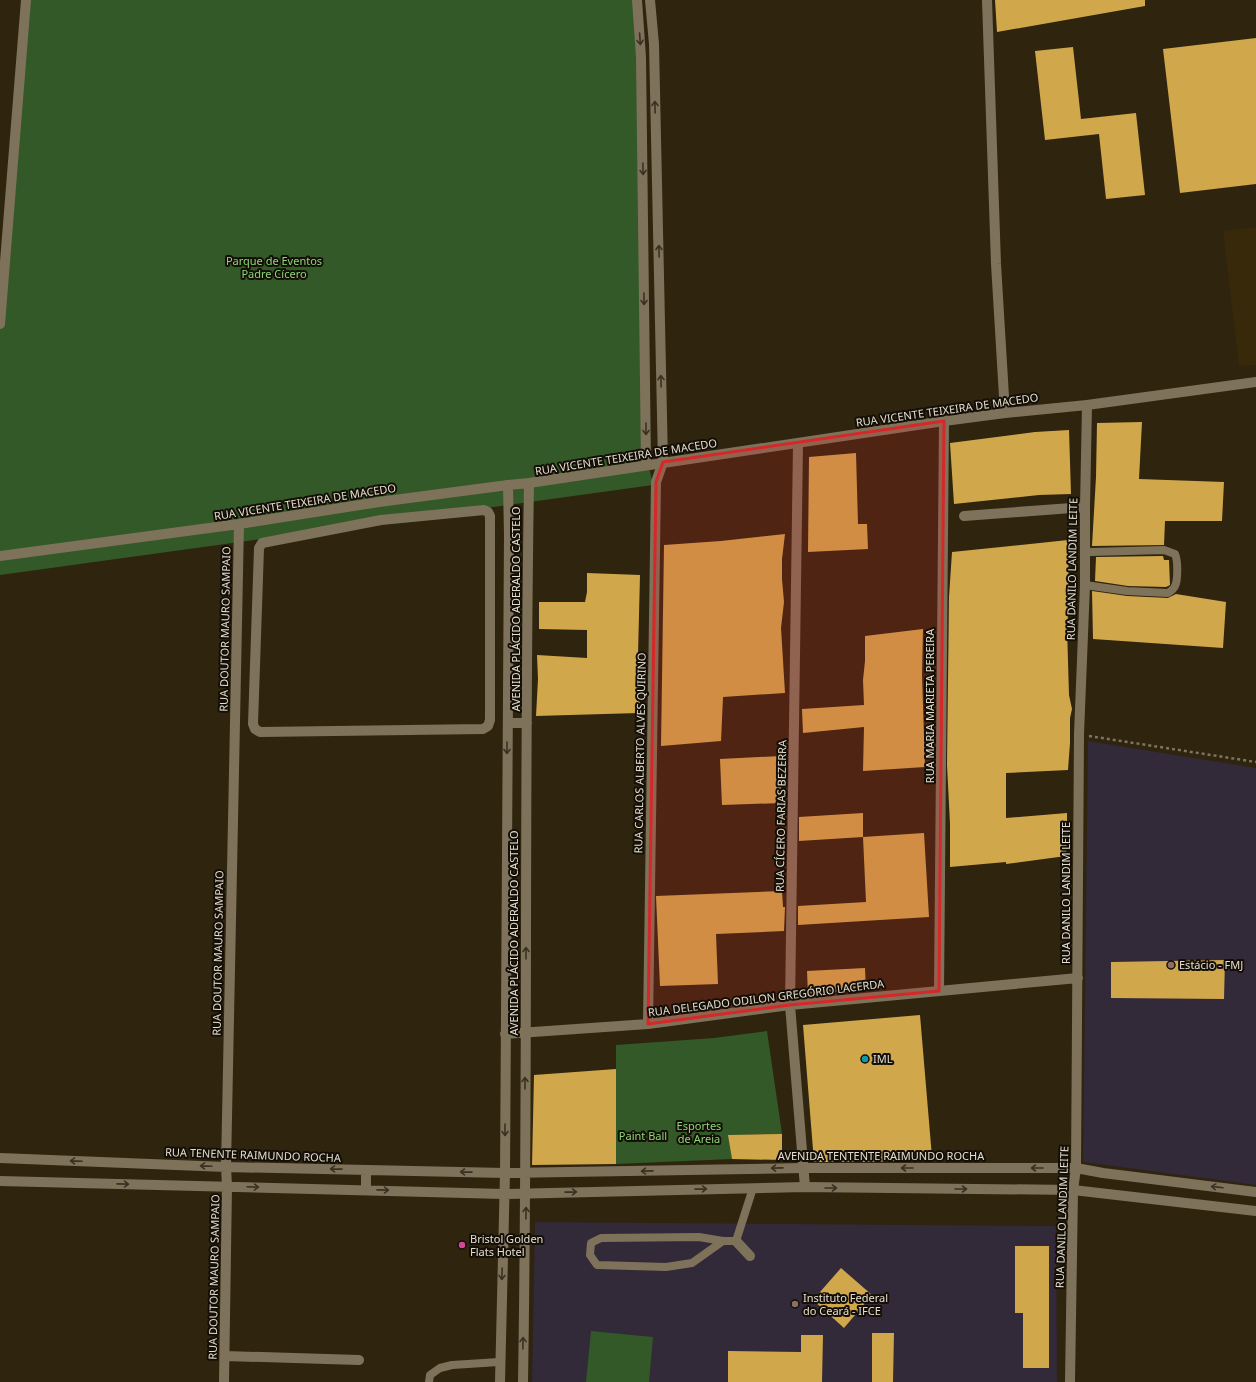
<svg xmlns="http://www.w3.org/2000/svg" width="1256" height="1382" viewBox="0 0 1256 1382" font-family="'Noto Sans',sans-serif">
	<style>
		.built { fill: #37290a }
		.education { fill: #322939 }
		.green { fill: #325927 }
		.building { fill: #d1a74c }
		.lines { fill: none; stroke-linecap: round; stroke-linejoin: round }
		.path { stroke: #7d7462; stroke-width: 2.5; stroke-dasharray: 3 3; stroke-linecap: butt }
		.lane { stroke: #7f725a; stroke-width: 8 }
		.street { stroke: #7f725a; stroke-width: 10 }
		.secondary { stroke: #7f725a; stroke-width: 10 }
		.oneway { stroke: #393123 }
		.marked { fill: #d62828; fill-opacity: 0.2; stroke: #d62828; stroke-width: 3; stroke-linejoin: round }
		.education-dot { fill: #8d6e63; stroke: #130e06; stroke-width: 1.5 }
		.culture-dot { fill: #0f9aa8; stroke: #130e06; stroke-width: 1.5 }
		.hotel-dot { fill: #d1479c; stroke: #130e06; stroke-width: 1.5 }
		.labels { text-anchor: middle; stroke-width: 4; stroke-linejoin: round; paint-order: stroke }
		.park-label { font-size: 11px; fill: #8bd777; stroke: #130e06 }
		.street-label { font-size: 11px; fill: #e4ddd0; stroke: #130e06 }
		.poi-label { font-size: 11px; fill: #e4ddd0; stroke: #130e06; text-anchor: start }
	</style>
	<rect width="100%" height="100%" fill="#2f240e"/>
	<path class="built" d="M1256 227V365L1239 366 1223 231Z"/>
	<path class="education" d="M1088 741 1256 768V1185L1083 1162Z
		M535 1222 1056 1226 1057 1382H532Z"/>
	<path class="green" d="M26 0H636L645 449 653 485 0 575V329Z
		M767 1031 782 1134 729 1135 732 1159 616 1164V1045L714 1038Z
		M591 1331 653 1337 649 1382H586Z"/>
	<path class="building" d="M995 0H1145V6L997 32Z
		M1256 38V184L1180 193 1163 49Z
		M1073 47 1081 119 1136 113 1145 195 1106 199 1099 134 1045 140 1035 51Z
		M1142 422 1139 479 1224 482 1222 521H1165L1164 545 1092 546 1096 477 1097 423Z
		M1069 430 1071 494 1039 495 954 504 950 443 1035 432Z
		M856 453 858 524H867L868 549 808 552 809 457Z
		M785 534 782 559V579L784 602 781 628 785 693 723 697 721 741 661 746 664 545 721 541Z
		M1068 540 1069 603 1067 628 1069 695 1072 709 1070 718V743L1068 770 1006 773V818L1067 813V837L1066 856 1006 864V862L950 867V824L947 765 949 597 952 552Z
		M1163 556 1164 560H1169L1170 585 1166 587 1128 586 1095 581 1096 557Z
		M587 573 640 575 638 655 641 683 639 713 536 716 538 679 537 655 587 658V630L539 629V602H585L587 592Z
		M1092 591 1127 596 1168 598 1176 594 1226 602 1223 648 1093 639Z
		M923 629 922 675 925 767 863 771 864 727 803 733 802 709 864 705 863 680 865 661V636Z
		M781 756V803L722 805 720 759Z
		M863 813V837L799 841V817Z
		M924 833 929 917 798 925V906L866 902 863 837Z
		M782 891 783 907H785L784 931 716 934 718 984 660 986 656 896Z
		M1225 960 1224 999 1111 998V962Z
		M865 968 866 990 808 994 807 971Z
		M920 1015 932 1157 878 1162H814L803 1025Z
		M616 1069V1164L532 1165 534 1075Z
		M782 1134V1160L732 1159 728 1135Z
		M1015 1246H1049V1368H1023V1313H1015Z
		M841 1268 872 1295 844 1328 813 1300Z
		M872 1333H894L893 1382H872Z
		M801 1335H823L822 1382H728V1351L801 1352Z"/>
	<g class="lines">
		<path class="path" d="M1089 736 1256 762"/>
		<path class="lane" d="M1085 585 1127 591 1168 593C1171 591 1174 589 1175 586 1178 580 1178 560 1175 554L1164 550 1091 552 1085 551
			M723 1241 692 1263 666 1267 597 1265 590 1255 591 1243 601 1238 699 1237 723 1241H736L753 1188
			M429 1382 430 1375 440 1368 452 1365 499 1362"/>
		<path class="street" d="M987 0 996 264 1005 413
			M0 324 26 0
			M798 444 790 1005 805 1187
			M484 510 488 512 490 516V720L488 726 483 729 260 732 255 729 253 724 259 548 262 543 381 520Z
			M964 516 1085 507
			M0 556 239 524 379 502 508 485
			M939 991 944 421
			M648 1024 656 482 663 462
			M505 1034 648 1024 790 1005 1078 978
			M0 1158 226 1167 505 1173
			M0 1181 504 1194
			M366 1190V1170
			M736 1241 750 1256
			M225 1356 359 1360
			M224 1382 227 1186 226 1167 239 524
			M1070 1382 1073 1190 1076 1168 1079 734 1085 585V507L1087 405"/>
		<path class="secondary" d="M637 0 641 57 646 465
			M650 0 654 44 663 462
			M508 723H527
			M505 1173 804 1168H1076L1103 1173 1256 1192
			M504 1194 805 1187 1073 1190 1256 1211
			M500 1382 505 1173 509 535 508 485 529 483 944 421 1005 413 1087 405 1256 382
			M523 1382C528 1082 524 783 529 483"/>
	</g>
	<defs><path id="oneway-shaft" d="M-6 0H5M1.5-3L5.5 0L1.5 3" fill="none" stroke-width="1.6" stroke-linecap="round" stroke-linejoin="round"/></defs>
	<g class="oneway">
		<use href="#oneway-shaft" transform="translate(640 39) rotate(86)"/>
		<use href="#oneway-shaft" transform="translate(655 107) rotate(-91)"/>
		<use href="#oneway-shaft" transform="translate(643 169) rotate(89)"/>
		<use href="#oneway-shaft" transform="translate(659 251) rotate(-91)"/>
		<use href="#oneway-shaft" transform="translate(644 299) rotate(89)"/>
		<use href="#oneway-shaft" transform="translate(661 381) rotate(-91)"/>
		<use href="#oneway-shaft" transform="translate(646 429) rotate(90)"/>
		<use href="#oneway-shaft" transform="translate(507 748) rotate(90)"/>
		<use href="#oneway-shaft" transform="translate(526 953) rotate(-90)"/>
		<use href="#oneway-shaft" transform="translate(525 1083) rotate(-90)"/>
		<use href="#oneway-shaft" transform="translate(505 1130) rotate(90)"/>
		<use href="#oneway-shaft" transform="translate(76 1161) rotate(-178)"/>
		<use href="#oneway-shaft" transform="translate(206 1166) rotate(-178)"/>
		<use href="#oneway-shaft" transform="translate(777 1168) rotate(179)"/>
		<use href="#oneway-shaft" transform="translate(907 1168) rotate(180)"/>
		<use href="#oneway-shaft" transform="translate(1037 1168) rotate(180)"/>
		<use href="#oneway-shaft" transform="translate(336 1169) rotate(-179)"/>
		<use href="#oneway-shaft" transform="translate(647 1171) rotate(179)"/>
		<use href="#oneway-shaft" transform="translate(466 1172) rotate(-179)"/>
		<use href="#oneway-shaft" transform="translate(123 1184) rotate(1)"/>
		<use href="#oneway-shaft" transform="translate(253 1187) rotate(2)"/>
		<use href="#oneway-shaft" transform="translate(1217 1187) rotate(-173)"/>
		<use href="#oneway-shaft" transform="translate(831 1188)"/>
		<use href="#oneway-shaft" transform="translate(701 1189) rotate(-1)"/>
		<use href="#oneway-shaft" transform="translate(961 1189)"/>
		<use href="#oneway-shaft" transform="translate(383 1190) rotate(1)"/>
		<use href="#oneway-shaft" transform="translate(571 1192) rotate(-1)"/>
		<use href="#oneway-shaft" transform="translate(526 1213) rotate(-89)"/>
		<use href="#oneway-shaft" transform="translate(502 1274) rotate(92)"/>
		<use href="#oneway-shaft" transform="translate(523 1343) rotate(-89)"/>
	</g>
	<path class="marked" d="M944 421 939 991 790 1005 648 1024 656 482 663 462Z"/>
	<g class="education-dot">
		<circle cx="1171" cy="965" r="4"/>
		<circle cx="795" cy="1304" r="4"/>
	</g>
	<circle class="culture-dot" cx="865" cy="1059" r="4"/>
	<circle class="hotel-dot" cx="462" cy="1245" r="4"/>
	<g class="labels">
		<g class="park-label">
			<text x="274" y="265">Parque de Eventos<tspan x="274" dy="13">Padre Cícero</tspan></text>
			<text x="699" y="1130">Esportes<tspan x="699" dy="13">de Areia</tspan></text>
			<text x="643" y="1140">Paint Ball</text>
		</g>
		<g class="street-label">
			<text transform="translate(947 410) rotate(-8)" y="4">RUA VICENTE TEIXEIRA DE MACEDO</text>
			<text transform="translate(626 457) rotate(-9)" y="4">RUA VICENTE TEIXEIRA DE MACEDO</text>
			<text transform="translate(305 502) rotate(-9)" y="4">RUA VICENTE TEIXEIRA DE MACEDO</text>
			<text transform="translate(1072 569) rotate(-89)" y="4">RUA DANILO LANDIM LEITE</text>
			<text transform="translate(516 609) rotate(-90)" y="4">AVENIDA PLÁCIDO ADERALDO CASTELO</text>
			<text transform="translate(225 629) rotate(-89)" y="4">RUA DOUTOR MAURO SAMPAIO</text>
			<text transform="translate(930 706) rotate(-90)" y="4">RUA MARIA MARIETA PEREIRA</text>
			<text transform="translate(640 753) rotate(-89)" y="4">RUA CARLOS ALBERTO ALVES QUIRINO</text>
			<text transform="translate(781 816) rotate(-89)" y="4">RUA CÍCERO FARIAS BEZERRA</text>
			<text transform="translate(1066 893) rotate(-90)" y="4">RUA DANILO LANDIM LEITE</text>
			<text transform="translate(514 933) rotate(-90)" y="4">AVENIDA PLÁCIDO ADERALDO CASTELO</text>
			<text transform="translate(218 953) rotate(-89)" y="4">RUA DOUTOR MAURO SAMPAIO</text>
			<text transform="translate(766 998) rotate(-7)" y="4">RUA DELEGADO ODILON GREGÓRIO LACERDA</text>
			<text transform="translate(253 1155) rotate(2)" y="4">RUA TENENTE RAIMUNDO ROCHA</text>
			<text x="881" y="1160">AVENIDA TENTENTE RAIMUNDO ROCHA</text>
			<text transform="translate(1062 1217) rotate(-88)" y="4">RUA DANILO LANDIM LEITE</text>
			<text transform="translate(214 1277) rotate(-89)" y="4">RUA DOUTOR MAURO SAMPAIO</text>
		</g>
		<g class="poi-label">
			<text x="1179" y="969">Estácio - FMJ</text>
			<text x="873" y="1063">IML</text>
			<text x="470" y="1243">Bristol Golden<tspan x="470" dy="13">Flats Hotel</tspan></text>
			<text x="803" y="1302">Instituto Federal<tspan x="803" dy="13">do Ceará - IFCE</tspan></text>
		</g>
	</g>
</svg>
